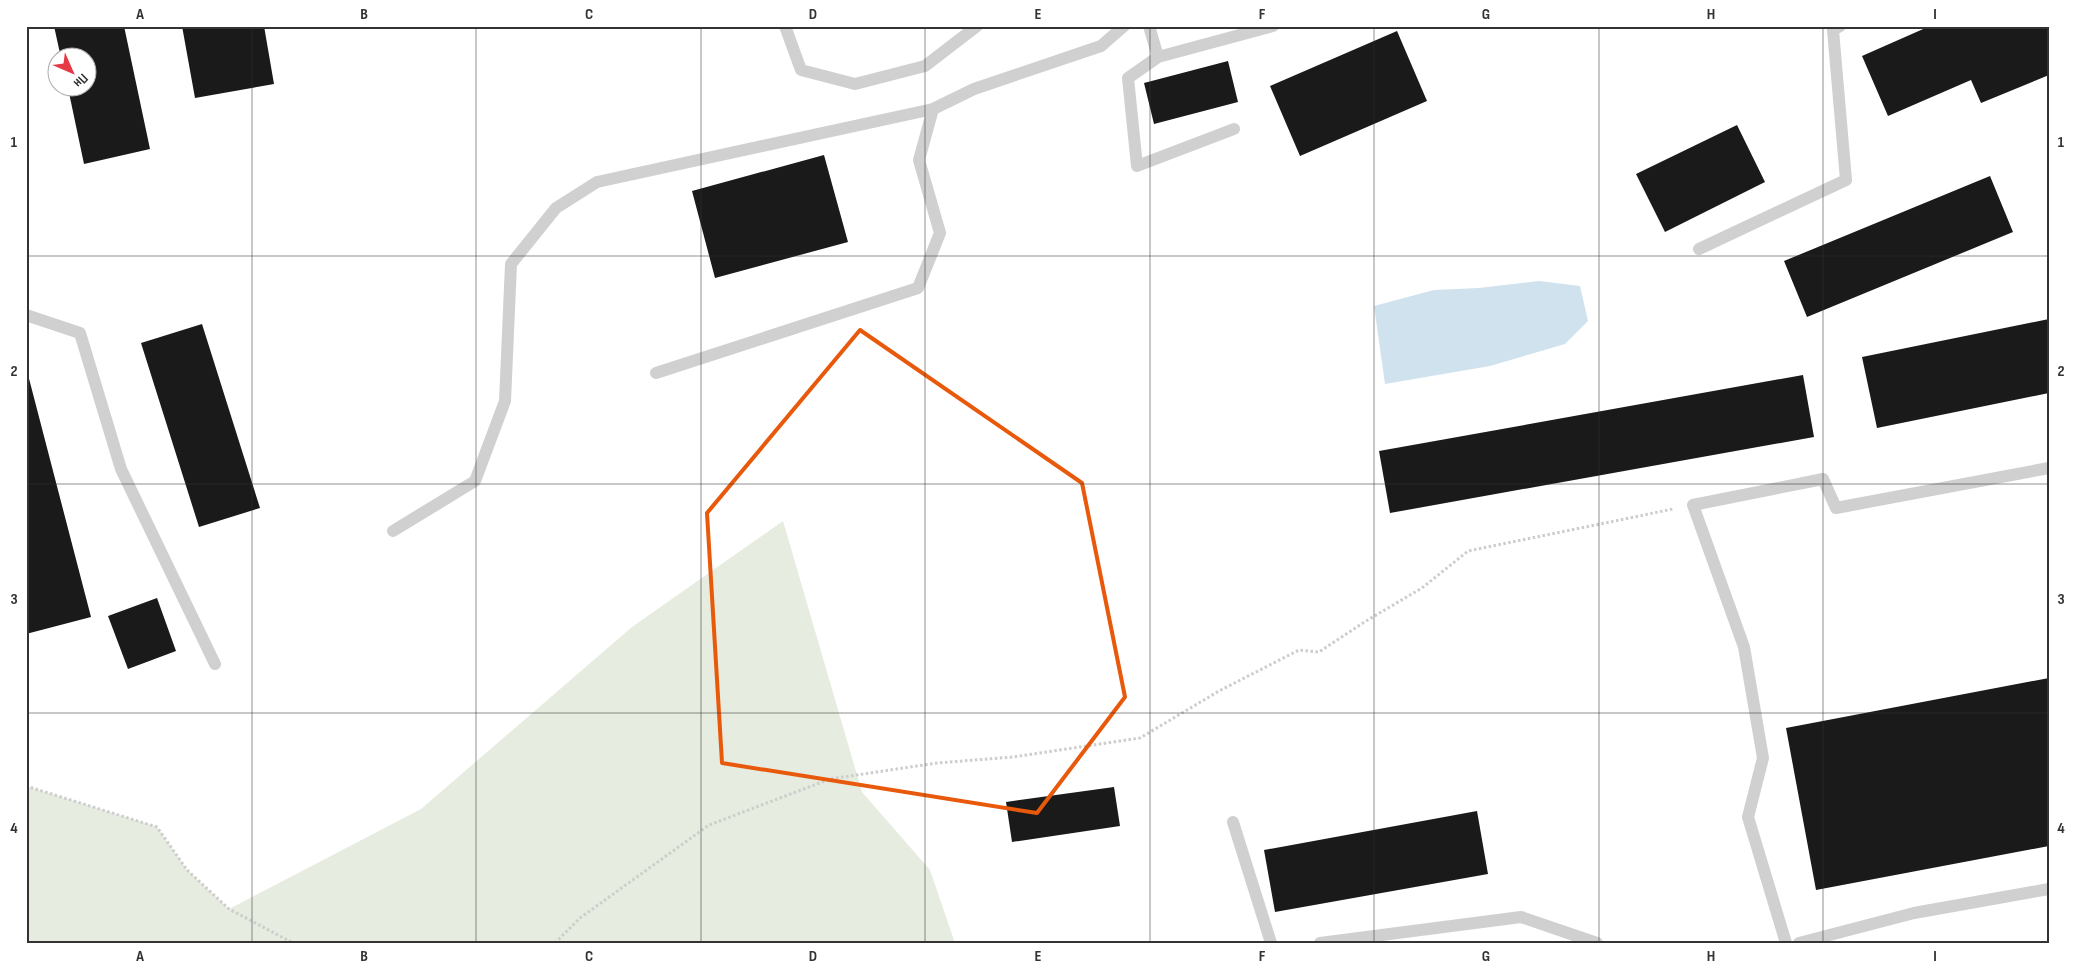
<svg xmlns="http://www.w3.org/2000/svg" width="2075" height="969" viewBox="0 0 2075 969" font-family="'Sofia Sans Condensed',sans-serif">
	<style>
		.green { fill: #e6ecdf }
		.water { fill: #cfe2ee }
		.building { fill: #1a1a1a }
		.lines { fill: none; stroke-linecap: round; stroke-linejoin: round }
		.path { stroke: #cdcdcd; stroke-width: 3; stroke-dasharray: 2.5 2.5; stroke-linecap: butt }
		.service { stroke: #d0d0d0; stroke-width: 12 }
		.marked { fill: none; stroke: #e8590c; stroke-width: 4; stroke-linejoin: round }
		.grid { fill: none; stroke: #333; stroke-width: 1; stroke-opacity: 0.55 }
		.neatline { fill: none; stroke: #333; stroke-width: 2 }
		.grid-label { font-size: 16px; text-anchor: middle; font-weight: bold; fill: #333 }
	</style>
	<rect width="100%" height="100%" fill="#fff"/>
	<path class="green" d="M783 521 862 792 930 870 955 943H26V786L157 827 187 870 229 909 421 809 632 627Z"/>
	<path class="water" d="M1539 281 1580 286 1588 321 1565 344 1490 366 1385 384 1374 306 1434 290 1479 288Z"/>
	<path class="building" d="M54 26H124L150 149 84 164 68 88H88V58H61Z
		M182 26H264L274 84 195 98Z
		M1930 26H2049V75L1981 103 1971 80 1888 116 1862 56Z
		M1397 31 1427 101 1300 156 1270 86Z
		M1228 61 1238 102 1154 124 1144 83Z
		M1737 125 1765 182 1665 232 1636 174Z
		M824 155 848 242 715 278 692 191Z
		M1990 176 2013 232 1807 317 1784 261Z
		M2049 319V393L1877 428 1862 357Z
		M202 324 260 508 199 527 141 343Z
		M26 367 91 617 26 634Z
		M1803 375 1814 437 1390 513 1379 451Z
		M157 598 176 651 128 669 108 616Z
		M2049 678V846L1816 890 1786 728Z
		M1114 787 1120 826 1012 842 1006 802Z
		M1477 811 1488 874 1275 912 1264 850Z"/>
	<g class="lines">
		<path class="path" d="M26 786 157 827 187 870 229 909 293 943
			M555 943 580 918 709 825 830 779 937 763 1013 757 1140 738 1219 691 1299 650 1319 652 1366 621 1422 588 1468 551 1673 509"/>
		<path class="service" d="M785 26 801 70 855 84 925 66 977 26
			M1149 26 1158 57 1273 26
			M1158 57 1128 78 1137 166 1234 129
			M1699 249 1846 180 1833 30 1840 26
			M26 315 80 333 121 469 215 664
			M656 373 918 288 940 233 919 160 933 109 974 89 1101 46 1124 26
			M393 531 475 481 505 401 511 264 556 208 597 182 933 109
			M1233 822 1271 943
			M1320 943 1521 917 1597 943
			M1786 943 1748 817 1763 758 1744 647 1693 505 1823 479 1836 508 2049 468
			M1799 943 1914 913 2049 889"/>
	</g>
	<path class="marked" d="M860 330 1082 483 1125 697 1037 813 722 763 707 513Z"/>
	<path class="grid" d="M252 26V943M476 26V943M701 26V943M925 26V943M1150 26V943M1374 26V943M1599 26V943M1823 26V943M26 256H2049M26 484H2049M26 713H2049"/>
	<rect width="2075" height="969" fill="none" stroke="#ffffff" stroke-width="55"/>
	<g transform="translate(72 72) rotate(135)"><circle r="24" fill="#ffffff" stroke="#adadad"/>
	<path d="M0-4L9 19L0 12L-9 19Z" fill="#e63946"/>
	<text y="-8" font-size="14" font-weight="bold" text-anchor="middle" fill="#333333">Пн</text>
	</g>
	<rect x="28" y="28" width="2020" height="914" class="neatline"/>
	<g class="grid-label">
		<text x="140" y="19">A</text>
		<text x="364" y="19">B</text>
		<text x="589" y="19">C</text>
		<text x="813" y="19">D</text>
		<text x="1038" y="19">E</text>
		<text x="1262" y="19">F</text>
		<text x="1486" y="19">G</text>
		<text x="1711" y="19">H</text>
		<text x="1935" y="19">I</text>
		<text x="14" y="147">1</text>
		<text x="2061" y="147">1</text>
		<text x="14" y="376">2</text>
		<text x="2061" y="376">2</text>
		<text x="14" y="604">3</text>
		<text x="2061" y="604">3</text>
		<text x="14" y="833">4</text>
		<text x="2061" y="833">4</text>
		<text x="140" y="961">A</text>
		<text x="364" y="961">B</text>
		<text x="589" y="961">C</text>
		<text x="813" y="961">D</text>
		<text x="1038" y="961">E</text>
		<text x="1262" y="961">F</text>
		<text x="1486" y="961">G</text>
		<text x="1711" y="961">H</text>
		<text x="1935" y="961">I</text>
	</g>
</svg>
